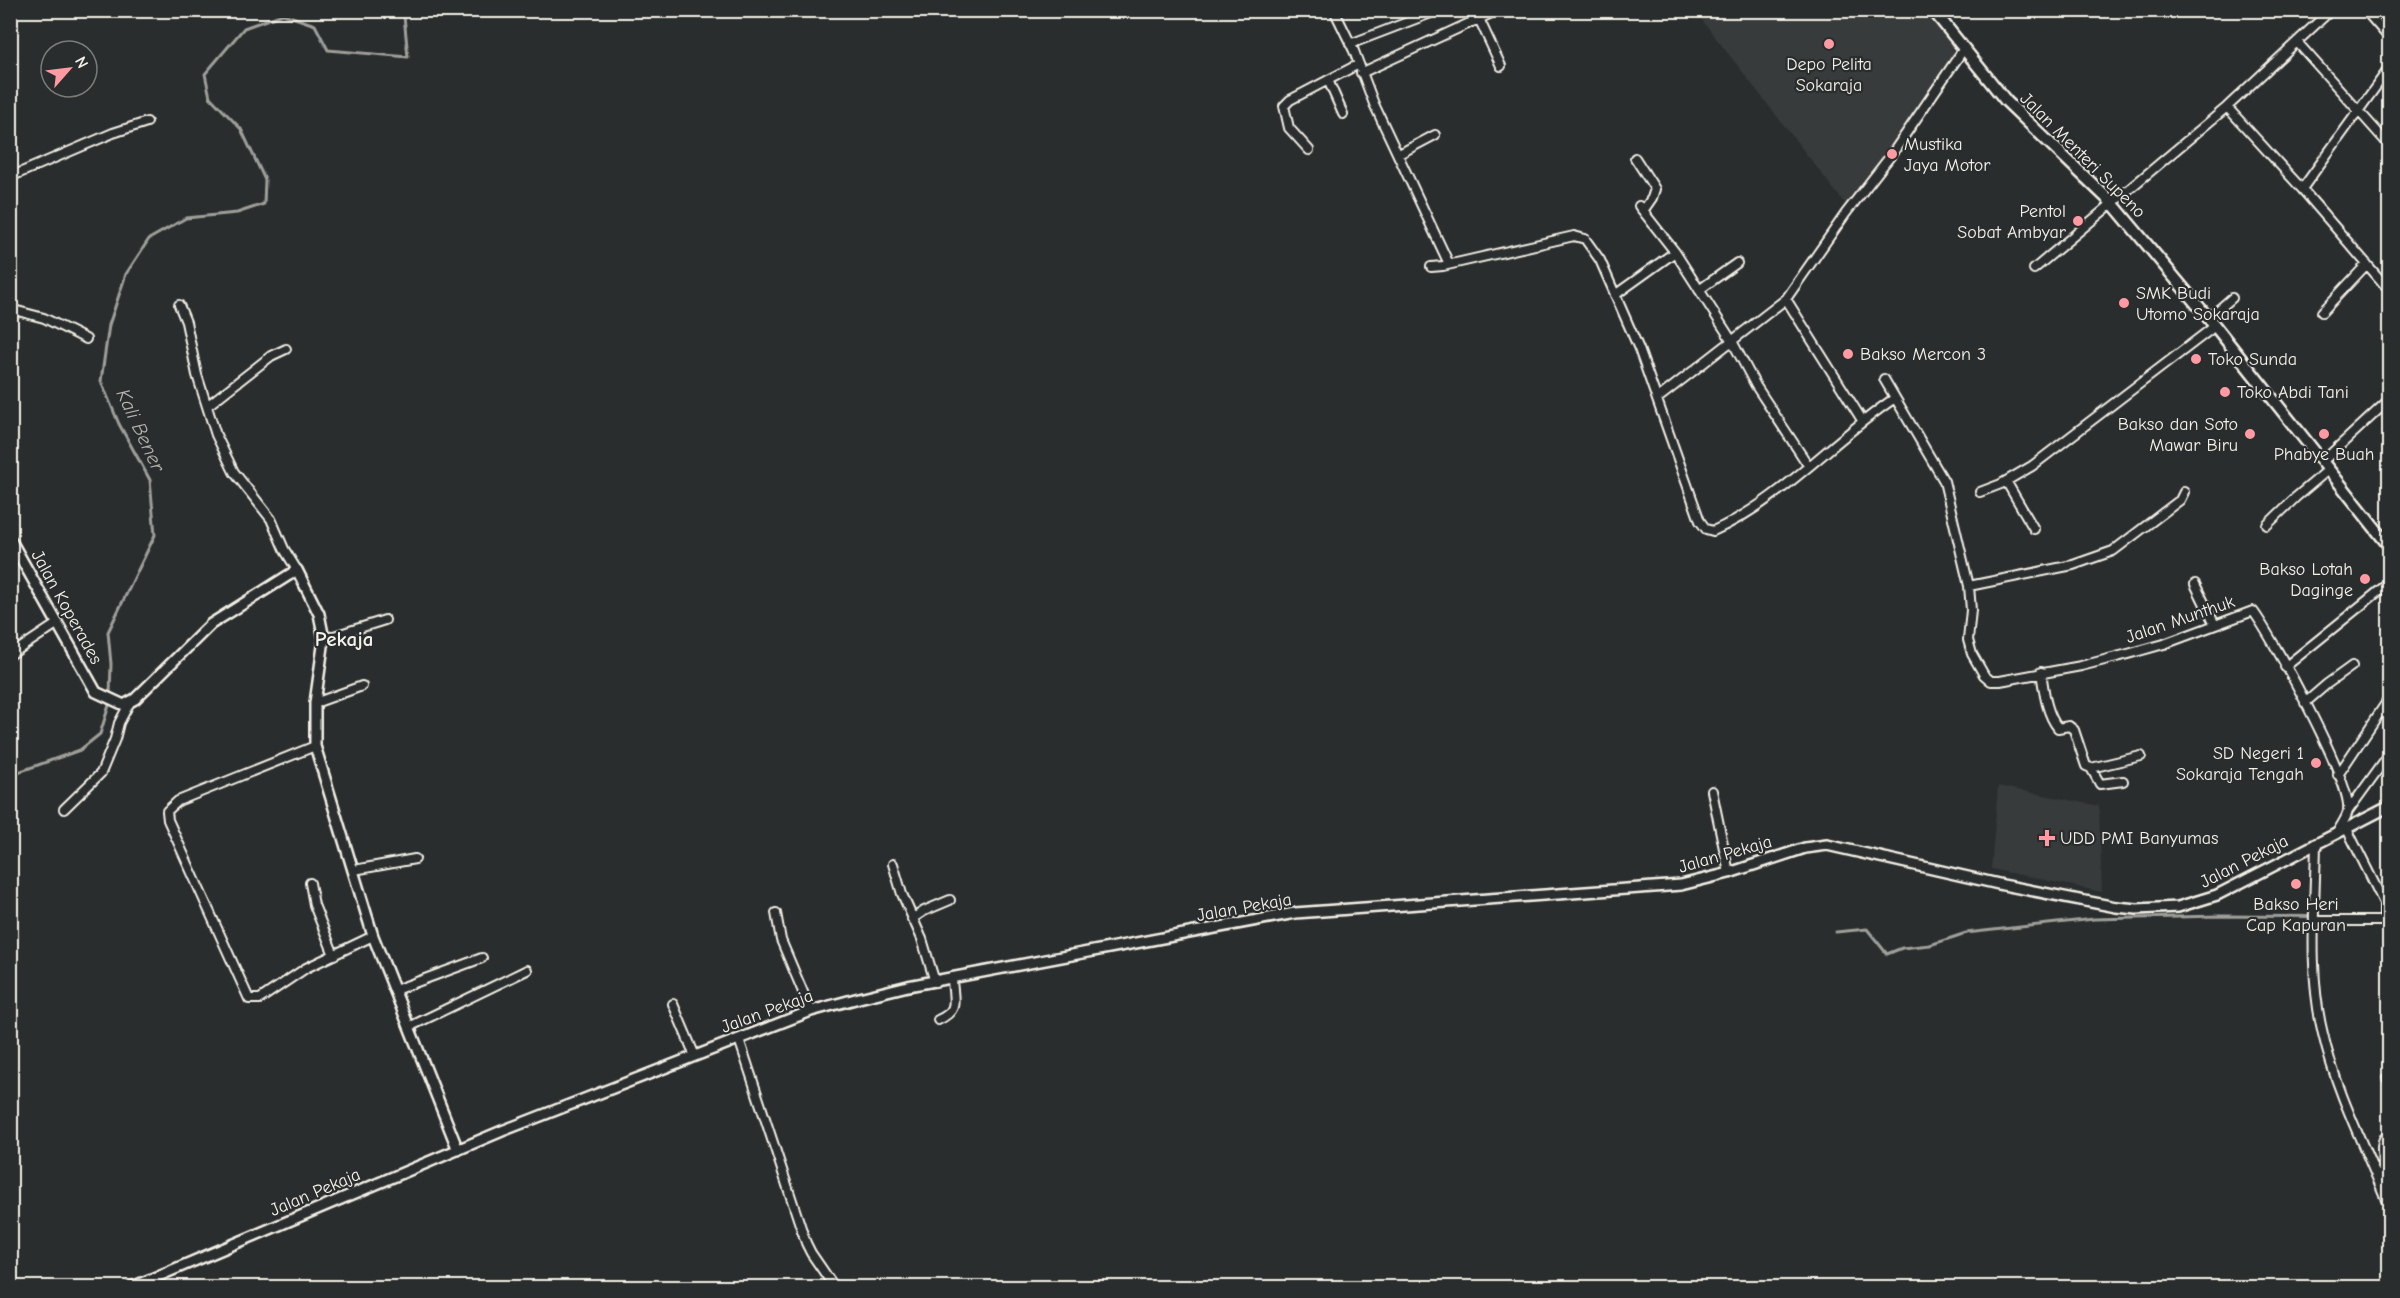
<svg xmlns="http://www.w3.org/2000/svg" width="2400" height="1298" viewBox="0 0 2400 1298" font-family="'Comic Neue',sans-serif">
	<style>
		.built { fill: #373a3a }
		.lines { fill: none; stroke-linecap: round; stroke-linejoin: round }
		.stream { stroke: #9f9f9a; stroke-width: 3 }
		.minor-casing { stroke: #f4f1e8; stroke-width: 12 }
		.tertiary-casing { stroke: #f4f1e8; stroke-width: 14 }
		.secondary-casing { stroke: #f4f1e8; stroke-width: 15 }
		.minor { stroke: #2a2d2e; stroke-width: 8 }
		.tertiary { stroke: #2a2d2e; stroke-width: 9 }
		.secondary { stroke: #2a2d2e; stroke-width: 10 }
		.poi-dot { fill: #ff9aa2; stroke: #2a2d2e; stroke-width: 2 }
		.labels { text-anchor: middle; stroke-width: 4.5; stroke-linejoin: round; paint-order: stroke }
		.poi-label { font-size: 18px; fill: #f4f1e8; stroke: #2a2d2e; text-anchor: start }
		.street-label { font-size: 18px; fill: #f4f1e8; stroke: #2a2d2e }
		.water-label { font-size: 20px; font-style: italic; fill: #b5b3ae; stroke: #2a2d2e }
		.quarter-label { font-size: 21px; font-weight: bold; fill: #f4f1e8; stroke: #2a2d2e }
	</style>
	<rect width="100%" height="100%" fill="#2a2d2e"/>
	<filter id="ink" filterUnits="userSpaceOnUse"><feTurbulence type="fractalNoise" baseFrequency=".0167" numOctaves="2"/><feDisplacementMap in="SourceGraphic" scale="12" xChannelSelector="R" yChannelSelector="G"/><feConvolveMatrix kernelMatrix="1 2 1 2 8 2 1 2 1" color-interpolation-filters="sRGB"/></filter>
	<g filter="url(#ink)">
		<path class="built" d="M1695 11H1931L1955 53 1849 209Z
			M1998 786 2099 806 2102 892 1991 869Z"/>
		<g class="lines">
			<path class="stream" d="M110 695 111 664 108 632 155 535 150 480 119 424 101 381 109 325 126 274 149 239 186 218 237 213 264 204 265 180 241 129 210 97 205 74 244 28 283 14 315 25 328 50 408 57 404 16 402 10
				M10 775 80 750 100 734 110 702
				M1836 932 1867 929 1887 954 1902 948 1930 945 1966 933 2094 919 2219 916 2390 917"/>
			<defs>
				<path id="minor" d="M1334 10 1354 51 1374 104 1449 264
					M1475 10 1501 66
					M2365 10 2390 39
					M1939 19 1949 10
					M2297 42 2390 146
					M1350 44 1439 10
					M1361 73 1498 10
					M1328 80 1343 114
					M2227 107 2302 189 2390 291
					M1309 150 1289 128 1284 106 1290 100 1357 65
					M1399 154 1435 135
					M1635 158 1655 189 1652 198 1643 211
					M10 177 113 133 147 122
					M2302 189 2390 67
					M1639 206 1675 252 1732 341 1756 386 1808 465
					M1431 267 1443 266 1574 236 1585 239 1600 260 1639 349 1700 521 1706 529 1713 531C1781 501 1833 439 1895 398
					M2034 269 2227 107 2331 10
					M1699 290 1737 263
					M1615 295 1675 252
					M1786 299 1862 420
					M179 305 186 322 197 375 216 435 234 472 271 519 284 549 297 570
					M10 309 44 318 86 339
					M2322 312 2367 264
					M2209 318 2232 298
					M1884 379 1944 481 1969 586 1971 610 1968 640 1972 654 1984 675 1991 681H2000L2081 666 2128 654 2164 644 2253 611C2273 638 2352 782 2348 810 2348 816 2341 825 2338 831
					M1657 399 1786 299 1846 213 1892 154 1963 50
					M207 406 271 356 286 349
					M2322 462 2390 399
					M2006 481 2034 529
					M1980 492 2001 484 2032 466 2215 326
					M2267 525 2296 497 2328 470
					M2195 584 2215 625
					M1969 586 2073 565 2113 551 2180 500 2184 492
					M324 639 385 620
					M10 655 58 623
					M2285 667 2390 582
					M2041 672C2044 691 2046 713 2058 728L2069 726 2074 730 2086 766 2091 768 2141 756
					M315 703 362 686
					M2305 703 2327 684 2352 666
					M315 746 178 801 167 811 168 820 249 999H260L306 968 373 936
					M2091 768 2100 784 2123 781
					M2338 775 2390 697
					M1712 791 1729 873
					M64 809 101 773 115 739 119 723 129 704
					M2348 811 2390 753
					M2316 843C2315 905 2308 974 2323 1034 2337 1095 2367 1151 2390 1209
					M893 864 902 894 922 939 935 982
					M354 870 415 859
					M310 883 314 905 334 955
					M776 913 781 940 811 1011
					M912 919 924 911 950 900
					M2314 921H2384V903L2346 827
					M395 990 482 958
					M673 1004 695 1056
					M938 1020C960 1010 953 1001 952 979
					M409 1027 527 970
					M739 1039 806 1243 811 1253 835 1288
					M2387 1078 2390 1084
					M2379 1182C2390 1166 2373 1144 2390 1132"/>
				<path id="tertiary" d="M10 539 96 692 124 705 135 699 211 624 297 570 319 614 324 639 315 703V746L373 936 458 1150
					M130 1288 502 1131 811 1011 859 998 908 986 1295 913 1681 885 1729 873 1805 848 1827 845 2003 885 2116 907 2137 909 2178 907 2217 895 2390 806"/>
				<path id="secondary" d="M1933 10 2006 101 2113 204 2215 326 2390 547"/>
			</defs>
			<use href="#minor" class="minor-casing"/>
			<use href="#tertiary" class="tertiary-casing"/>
			<use href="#secondary" class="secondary-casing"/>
			<use href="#minor" class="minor"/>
			<use href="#tertiary" class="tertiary"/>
			<use href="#secondary" class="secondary"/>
		</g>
	</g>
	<g class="poi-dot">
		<circle cx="1829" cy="44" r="6"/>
		<circle cx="1892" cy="154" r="6"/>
		<circle cx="2078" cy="221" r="6"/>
		<circle cx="2124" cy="303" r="6"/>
		<circle cx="1848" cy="354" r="6"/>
		<circle cx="2196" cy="359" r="6"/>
		<circle cx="2225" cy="392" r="6"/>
		<circle cx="2250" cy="434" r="6"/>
		<circle cx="2324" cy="434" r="6"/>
		<circle cx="2365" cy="579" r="6"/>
		<circle cx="2316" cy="763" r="6"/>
		<path d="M2044 829h6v6h6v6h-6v6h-6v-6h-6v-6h6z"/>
		<circle cx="2296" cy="884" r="6"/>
	</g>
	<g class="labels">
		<g class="poi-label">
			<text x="1829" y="70" text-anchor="middle">Depo Pelita<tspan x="1829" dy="21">Sokaraja</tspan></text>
			<text x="1904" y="150">Mustika<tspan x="1904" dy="21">Jaya Motor</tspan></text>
			<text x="2066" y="217" text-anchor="end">Pentol<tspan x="2066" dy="21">Sobat Ambyar</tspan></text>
			<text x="2136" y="299">SMK Budi<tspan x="2136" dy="21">Utomo Sokaraja</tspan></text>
			<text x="1860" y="360">Bakso Mercon 3</text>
			<text x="2208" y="365">Toko Sunda</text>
			<text x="2237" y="398">Toko Abdi Tani</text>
			<text x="2238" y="430" text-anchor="end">Bakso dan Soto<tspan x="2238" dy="21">Mawar Biru</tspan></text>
			<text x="2324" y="460" text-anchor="middle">Phabye Buah</text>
			<text x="2353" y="575" text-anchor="end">Bakso Lotah<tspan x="2353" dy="21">Daginge</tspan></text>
			<text x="2304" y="759" text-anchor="end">SD Negeri 1<tspan x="2304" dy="21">Sokaraja Tengah</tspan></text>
			<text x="2060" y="844">UDD PMI Banyumas</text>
			<text x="2296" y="910" text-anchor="middle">Bakso Heri<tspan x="2296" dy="21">Cap Kapuran</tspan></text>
		</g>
		<g class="street-label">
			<text transform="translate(2083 155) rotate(45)" y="6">Jalan Menteri Supeno</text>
			<text transform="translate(67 607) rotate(61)" y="6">Jalan Koperades</text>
			<text transform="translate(2180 619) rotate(-19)" y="6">Jalan Munthuk</text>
			<text transform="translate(1725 854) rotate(-16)" y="6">Jalan Pekaja</text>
			<text transform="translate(2244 861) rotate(-27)" y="6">Jalan Pekaja</text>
			<text transform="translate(1244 907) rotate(-10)" y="6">Jalan Pekaja</text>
			<text transform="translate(767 1011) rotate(-20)" y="6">Jalan Pekaja</text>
			<text transform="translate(315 1192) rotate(-23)" y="6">Jalan Pekaja</text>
		</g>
		<g class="water-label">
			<text transform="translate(141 430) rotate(65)" y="7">Kali Bener</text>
		</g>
		<g class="quarter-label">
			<text x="344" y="646">Pekaja</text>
		</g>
	</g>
	<rect width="2400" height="1298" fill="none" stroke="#2a2d2e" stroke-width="36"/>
	<rect x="18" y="18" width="2364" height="1262" fill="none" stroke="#f4f1e8" stroke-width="2" filter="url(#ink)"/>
	<g transform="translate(69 69) rotate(62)"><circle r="28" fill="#2a2d2e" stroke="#7b7b78" stroke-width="1.5"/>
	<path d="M0-4.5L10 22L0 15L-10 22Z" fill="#ff9aa2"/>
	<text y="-9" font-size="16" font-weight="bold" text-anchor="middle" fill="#f4f1e8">N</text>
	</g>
</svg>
